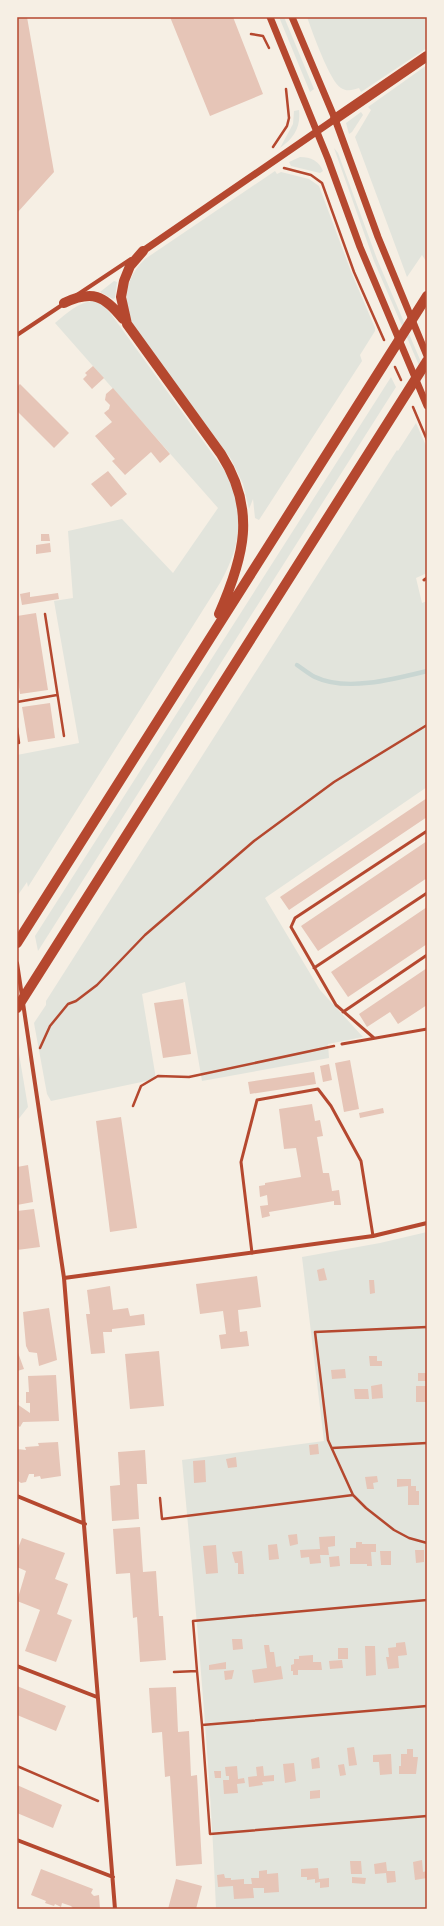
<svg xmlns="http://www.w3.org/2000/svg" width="444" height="1926" viewBox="0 0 444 1926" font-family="Signika,sans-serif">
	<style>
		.green { fill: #e2e4dc }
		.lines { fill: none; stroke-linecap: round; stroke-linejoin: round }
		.stream { stroke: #c9d6d2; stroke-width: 4.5 }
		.building { fill: #e6c5b7 }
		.path { stroke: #b5482f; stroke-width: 2.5 }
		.service { stroke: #b5482f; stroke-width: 3 }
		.minor { stroke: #b5482f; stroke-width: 4 }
		.tertiary { stroke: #b5482f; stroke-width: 7 }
		.primary { stroke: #b5482f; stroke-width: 10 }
		.neatline { fill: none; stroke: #b5482f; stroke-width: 1.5 }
	</style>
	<rect width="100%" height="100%" fill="#f6efe4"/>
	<path class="green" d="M279 17H284L314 89 310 92Z
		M307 17H427V48L361 92 359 88C353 90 347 92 341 88 330 82 312 31 307 17Z
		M427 65V259L426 261 422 255 407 277 355 137 371 110 368 107Z
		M299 110C301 127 294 138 280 148L293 124 294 111Z
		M361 112 363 115 352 132 349 134 346 123Z
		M334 148 338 153 377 259 427 376V384L374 261Z
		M300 157C311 157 319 161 323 171L320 173 291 166 289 162Z
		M275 171 277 174 281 172 309 179 319 186 352 274 375 328V331L360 355 362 361 259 520 255 518 253 499 249 509 243 484 231 459 133 325C122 301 125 278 145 259Z
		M114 281 117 282 115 298 113 299 100 292Z
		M94 301 103 305 111 314 227 474C245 513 241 547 220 583L28 887 27 882 18 895 17 755 79 743 54 601 73 598 68 531 122 519 173 573 218 508 55 323C67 313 78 302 94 301Z
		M391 377 396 387 38 951 35 936Z
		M416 423 427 448V573L416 578 422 603 427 601V787L265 898 320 990 363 1037 328 1044 329 1058 202 1081 185 982 142 994 156 1079 51 1101 47 1094 34 1023 46 1005V1001L397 450 398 451Z
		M18 1048 28 1107 17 1121V1050Z
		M427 1232V1909H216C210 1759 196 1610 182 1460L324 1441 302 1257 380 1243Z"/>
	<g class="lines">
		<path class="stream" d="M297 665C303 669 309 674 315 677 346 692 395 679 427 671"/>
	</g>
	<path class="building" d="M17 17H27L54 172 17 213Z
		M170 17H233L263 94 210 116Z
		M93 366 104 378 92 389 83 379 87 375 85 373Z
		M20 384 69 433 54 448 17 411V387Z
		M113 388 170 454 160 463 151 452 125 475 112 461 115 459 95 436 112 422 104 413 109 409 110 405 105 400 106 394Z
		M108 471 127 494 111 507 91 484Z
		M41 534H49L50 541H41Z
		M50 543 51 552 36 554V545Z
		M30 592V597L58 593 59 599 22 605 20 594Z
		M36 613 48 690 20 694 17 674V616Z
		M50 703 55 738 28 742 22 707Z
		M427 798V817L289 910 280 897Z
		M427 841V878L318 951 301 926Z
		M427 907V944L348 997 331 972Z
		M427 968V1005L398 1024 390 1012 367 1027 359 1014Z
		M183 999 191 1054 163 1058 154 1003Z
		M350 1060 359 1109 344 1112 335 1063Z
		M329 1064 332 1080 323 1082 320 1066Z
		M314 1072 316 1084 250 1094 248 1082Z
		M312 1104 315 1121 320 1120 323 1136 317 1137 323 1173H329L332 1191 339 1190 341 1205H334V1201L269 1212 270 1216 262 1218 260 1206 268 1205 267 1195 260 1197 259 1186 265 1185V1183L301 1177 296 1148 284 1149 279 1109Z
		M383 1108 384 1113 360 1118 359 1113Z
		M121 1117 137 1228 110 1232 96 1121Z
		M28 1165 33 1202 17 1205V1167Z
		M34 1209 40 1247 17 1250V1211Z
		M324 1268 327 1280 319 1281 317 1270Z
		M257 1276 261 1307 238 1310 240 1332 247 1331 249 1346 221 1349 219 1335 226 1334 223 1311 200 1314 196 1284Z
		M369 1280H374L375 1293 370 1294Z
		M110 1286 113 1310 128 1308 130 1316 144 1314 145 1325 112 1329V1332H103L105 1353 91 1354 86 1314H90L87 1290Z
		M49 1308 57 1360 39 1366 37 1353 29 1352 26 1346 23 1312Z
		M17 1350 24 1369 17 1371Z
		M159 1351 164 1406 130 1409 125 1354Z
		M369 1356H377V1361H382V1366H370Z
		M345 1369 346 1378 332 1379 331 1370Z
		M418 1373H427V1381H418Z
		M56 1375 59 1421 23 1422 20 1427 17 1425V1399L19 1401 17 1404 30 1413V1403H26V1392H29L28 1376Z
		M382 1384 383 1398 372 1399 371 1386Z
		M416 1386H426V1402H416Z
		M354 1389H368L369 1399H355Z
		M58 1442 61 1476 41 1479 40 1476 34 1477V1474H29L26 1482 21 1483 17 1480V1449L26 1450 25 1447 39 1446 38 1443Z
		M318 1444 319 1454 310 1455 309 1445Z
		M145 1450 147 1484H137L139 1519 112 1521 110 1486 120 1485 118 1452Z
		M236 1457 237 1467 228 1468 226 1459Z
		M205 1460 206 1482 194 1483 193 1461Z
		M377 1476 378 1482 373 1483 374 1489H367L365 1477Z
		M397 1479H411V1486H416V1491H419V1505H408V1486L397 1487Z
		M140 1527 143 1572 156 1571 159 1616H163L166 1660 140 1662 137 1617 133 1618 130 1573 116 1574 113 1529Z
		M297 1534 298 1544 290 1546 288 1535Z
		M335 1536V1546L328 1547 329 1555H320L321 1563 310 1564 309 1557 301 1558 300 1550 320 1549 319 1537Z
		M22 1538 65 1553 55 1579 68 1584 57 1614 72 1620 56 1662 25 1651 40 1610 17 1601 26 1571 17 1567V1551Z
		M356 1542H362V1544H376V1552H371L372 1566H367V1564H350V1548H356Z
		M277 1544 279 1559 269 1560 268 1545Z
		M216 1545 218 1573 206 1574 203 1546Z
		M415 1550H424V1562L416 1563Z
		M242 1551 244 1574H238V1563H235L232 1552Z
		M380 1551H391V1565H381Z
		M339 1556 340 1566 330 1567 329 1557Z
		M232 1639H242L243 1649 233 1650Z
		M405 1642 407 1655 398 1656 399 1668 388 1669 386 1657H389L388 1648 396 1647V1643Z
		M264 1645H269L270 1652H274L276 1667 281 1666 283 1679 254 1683 252 1670 267 1668Z
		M365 1646H375L376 1675 366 1676Z
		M338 1648H348V1659H338Z
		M313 1655V1662H321L322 1670H298V1675H293V1671H291V1665L294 1664V1659H299V1656Z
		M342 1660 343 1668 330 1669 329 1661Z
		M226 1662V1669L209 1670V1665Z
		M234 1670 232 1679 225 1680 224 1671Z
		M17 1686 66 1706 56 1731 17 1715Z
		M176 1687 178 1732 189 1731 191 1776 197 1775 202 1864 176 1866 170 1776 165 1777 162 1732 152 1733 149 1688Z
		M354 1747 357 1765 349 1766 347 1748Z
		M407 1749H413V1757H418L416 1774H399V1766H401V1754H407Z
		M391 1754 392 1774 380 1775 379 1762H373V1755Z
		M319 1757 320 1768 312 1769 311 1759Z
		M294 1763 296 1781 285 1783 283 1764Z
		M344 1764 346 1775 340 1776 338 1765Z
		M237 1766 238 1779 244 1778 245 1783 237 1784 238 1793 224 1794 223 1780H229V1776H226L225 1767Z
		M263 1766 264 1776 274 1775V1781L262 1782 263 1785 249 1787 248 1777 257 1776 256 1767Z
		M214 1771H221V1778H215Z
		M17 1785 62 1805 53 1828 17 1813Z
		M320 1790V1798L310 1799V1791Z
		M422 1860 423 1872 427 1871V1878L415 1880 413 1862Z
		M350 1861H361L362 1874H351Z
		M386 1862 387 1871H395L396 1882 387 1883 386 1873 375 1874 374 1864Z
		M318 1868 319 1879 329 1878V1887L320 1888V1882L315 1883V1879L307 1880V1877H301V1869Z
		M41 1869 93 1889 91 1893 94 1896 99 1895 100 1909H74L71 1906 62 1903 61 1907 55 1904 54 1906 45 1903 46 1901 31 1895Z
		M267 1870V1874L278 1873 279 1892 264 1893V1888H253L254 1898 234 1899 233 1886 218 1887 217 1875 224 1874 225 1878H231V1880L244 1879V1884H252L251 1878H259V1871Z
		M352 1877 366 1878 365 1884 352 1883Z
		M176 1879 202 1886 196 1909H168Z"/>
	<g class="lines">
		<path class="path" d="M251 34 263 36 269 48
			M273 147 287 126 289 118 286 89
			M284 168 311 175 322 183 354 272 384 340
			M395 367 401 380
			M413 407 427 440
			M45 614 64 736
			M17 702 57 695
			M17 728 19 743
			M40 1048 50 1026 68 1004 76 1001 97 985 145 935 254 841 334 782 427 725
			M133 1106 141 1086 158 1076 189 1077 334 1046
			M427 1327 315 1332 328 1440 353 1495 366 1508 394 1530 409 1538 427 1543
			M332 1448 427 1443
			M160 1498 162 1519 353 1495
			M197 1671 202 1725 427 1706
			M174 1672 197 1671 193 1621 427 1600
			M202 1725 210 1834 427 1816
			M17 1766 98 1801"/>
		<path class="service" d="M424 580 427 578
			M314 968 427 893
			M343 1012 427 955
			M374 1038 336 1005 291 927 295 918 427 831
			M342 1044 427 1029
			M252 1253 241 1162 257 1100 318 1089 331 1106 361 1161 373 1236"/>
		<path class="minor" d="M77 295 131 259
			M17 335 65 303
			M17 963 22 996
			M23 1003 64 1278 115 1909
			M64 1278 373 1236 427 1223
			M17 1496 85 1524
			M17 1666 97 1697
			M17 1840 113 1877"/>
		<path class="tertiary" d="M270 17 328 159 360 247 427 406
			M292 17 335 119 378 237 427 356
			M143 251 335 119"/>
		<path class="primary" d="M335 119 427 56
			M143 251 130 266 124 281 121 297 127 324 221 454C257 510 244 557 219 614
			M64 303C92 290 104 295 123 319
			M17 943 427 296
			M17 1008 427 361"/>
	</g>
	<rect width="444" height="1926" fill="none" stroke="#f6efe4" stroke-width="36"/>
	<rect x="18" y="18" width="408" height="1890" class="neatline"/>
</svg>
